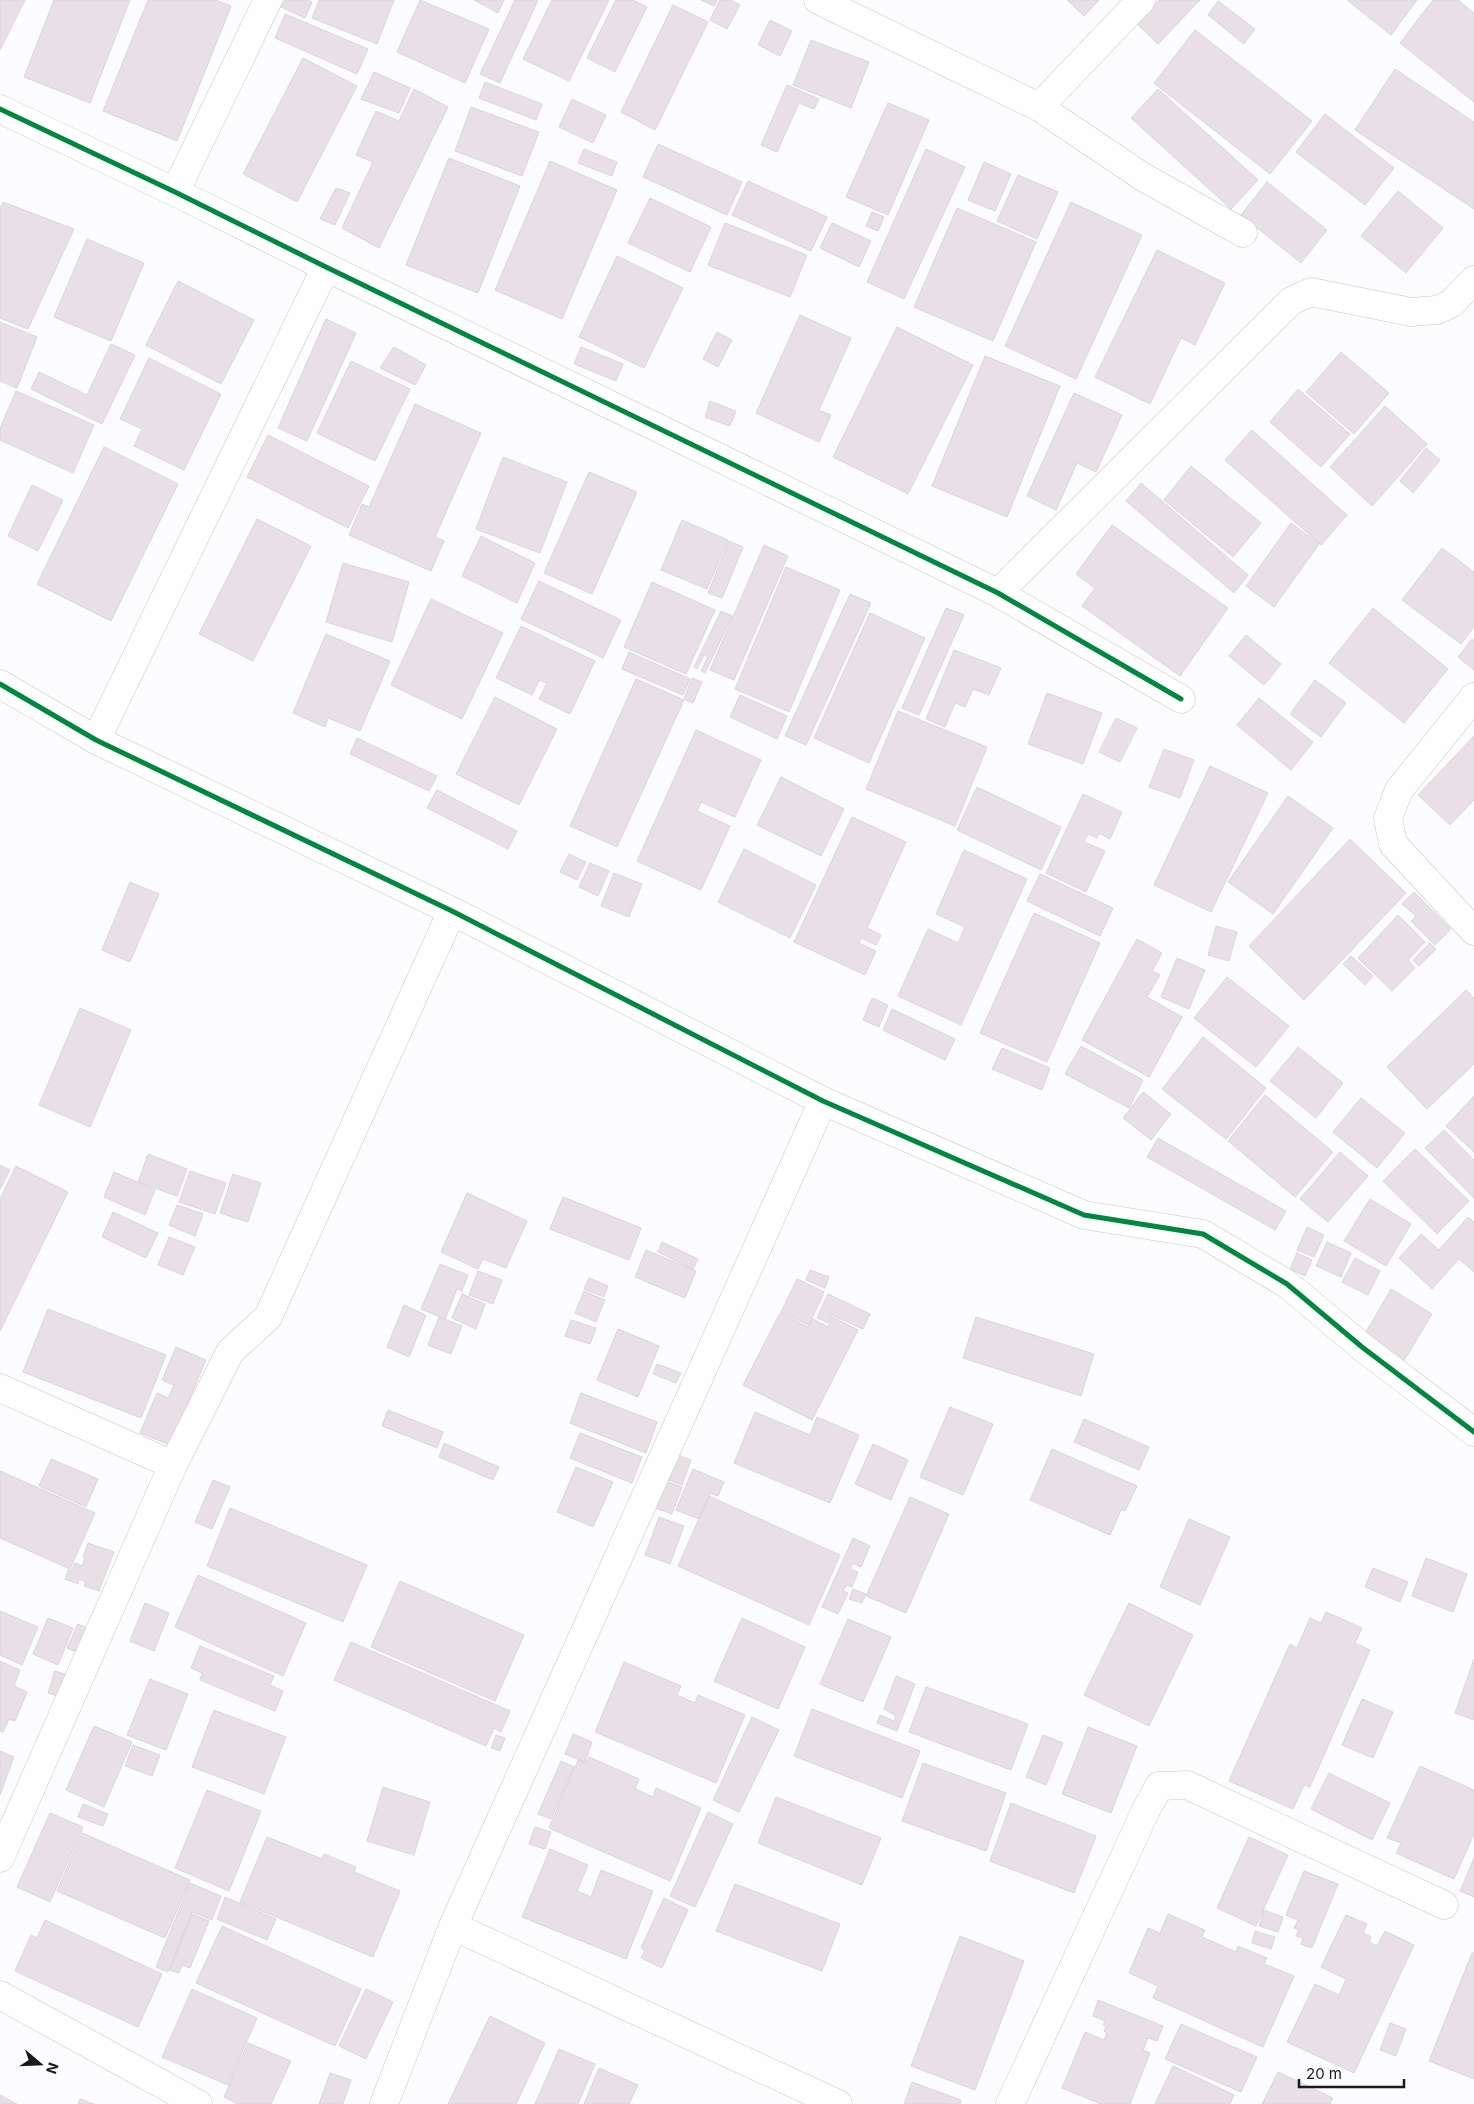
<svg xmlns="http://www.w3.org/2000/svg" width="1474" height="2104" viewBox="0 0 1474 2104" font-family="Inter,sans-serif">
	<style>
		.building { fill: #e8e0e5; stroke: #d8d6d8 }
		.lines { fill: none; stroke-linecap: round; stroke-linejoin: round }
		.minor-casing { stroke: #c7c6c9; stroke-width: 29 }
		.minor { stroke: #fffeff; stroke-width: 28 }
		.cycleway-casing { stroke: #fbfaff; stroke-width: 8 }
		.cycleway { stroke: #00873e; stroke-width: 5 }
	</style>
	<rect width="100%" height="100%" fill="#fcfbfe"/>
	<path class="building" d="M0 0H25L0 50Z
		M54 0H130L90 103 24 77Z
		M148 0H215L231 6 177 141 103 111Z
		M285 0H308L312 2 305 18 281 7Z
		M319 0H394L377 44 312 18Z
		M420 0 489 29 465 83 397 52Z
		M474 0H504L498 13Z
		M515 0H538L500 83 480 74Z
		M552 0H609L569 81 523 59Z
		M616 0H633L647 7 615 72 587 58Z
		M701 0H717L714 6Z
		M720 0H730L740 5 727 29 710 20Z
		M1067 0H1099L1084 16Z
		M1159 0H1200L1158 44 1136 23Z
		M1347 0H1417L1391 35Z
		M1433 0H1458L1474 13V102L1400 43Z
		M1218 1 1255 29 1244 44 1208 15Z
		M673 5 708 22 655 130 621 112Z
		M285 14 368 49 357 74 275 38Z
		M770 20 792 31 780 56 758 45Z
		M1195 30 1312 121 1270 174 1154 83Z
		M811 40 869 62 851 108 793 85Z
		M303 58 357 86 297 202 243 174Z
		M1395 69 1474 122V209L1355 130Z
		M374 72 410 88 399 113 361 99Z
		M485 82 542 104 536 120 479 98Z
		M787 85 819 99 814 109 799 103 777 152 761 145Z
		M414 89 448 107 379 248 342 228 373 162 356 155 376 111 399 121Z
		M1158 89 1258 180 1231 209 1131 118Z
		M572 99 606 115 593 143 559 127Z
		M888 103 929 120 888 215 846 197Z
		M471 107 539 132 522 176 455 151Z
		M1325 114 1394 168 1365 205 1296 152Z
		M658 144 742 182 727 215 643 177Z
		M584 149 617 162 612 176 578 163Z
		M926 149 965 167 904 299 867 282Z
		M449 158 520 186 478 293 406 265Z
		M550 161 617 190 562 319 495 290Z
		M984 162 1011 174 995 211 968 200Z
		M1018 175 1058 192 1037 239 997 221Z
		M748 181 827 217 811 251 732 215Z
		M1267 182 1327 230 1301 263 1241 215Z
		M336 188 350 193 335 225 320 219Z
		M1398 191 1443 228 1406 273 1361 236Z
		M650 198 711 227 690 272 628 243Z
		M3 202 74 229 28 329 0 318V208Z
		M1071 202 1142 235 1076 379 1005 346Z
		M957 208 1036 242 993 341 914 307Z
		M872 212 884 217 878 231 866 226Z
		M725 223 807 255 790 297 708 265Z
		M832 223 871 241 859 267 820 248Z
		M87 239 144 263 111 341 54 317Z
		M1157 250 1225 283 1195 345 1181 338 1150 404 1095 377Z
		M617 256 683 288 644 368 579 337Z
		M178 281 254 320 221 384 146 345Z
		M800 315 851 338 819 410 831 415 819 442 756 413Z
		M326 319 356 333 307 441 278 428Z
		M0 322 37 337 17 388 0 381Z
		M897 327 973 365 908 494 833 457Z
		M717 332 732 340 718 367 703 359Z
		M111 344 135 355 102 424 31 389 39 372 87 395Z
		M394 347 426 365 415 385 380 368Z
		M581 347 623 364 616 381 574 364Z
		M1341 352 1389 393 1354 434 1306 392Z
		M985 356 1060 386 1007 517 932 486Z
		M149 358 221 394 184 470 134 446 142 429 120 419Z
		M351 361 410 389 375 461 317 433Z
		M1298 389 1350 434 1321 467 1270 422Z
		M16 391 94 425 73 473 0 440V428Z
		M1074 393 1122 415 1096 472 1077 463 1056 510 1027 496Z
		M710 401 736 411 730 426 705 417Z
		M415 404 481 433 435 537 444 541 431 571 349 535 362 504 369 507Z
		M1385 406 1427 444 1372 506 1330 467Z
		M1252 430 1347 515 1321 545 1225 460Z
		M268 435 369 486 348 528 247 477Z
		M104 447 178 484 111 621 37 584Z
		M1426 448 1440 460 1413 493 1400 481Z
		M503 457 567 482 540 553 476 529Z
		M1191 466 1261 523 1233 557 1164 500Z
		M589 472 637 492 592 594 544 573Z
		M1141 483 1248 575 1234 593 1126 501Z
		M32 485 63 500 38 551 8 536Z
		M257 519 311 546 253 661 199 634Z
		M682 520 728 540 707 589 661 570Z
		M1291 523 1319 544 1274 607 1246 586Z
		M1112 525 1228 608 1180 676 1082 606 1095 588 1076 574Z
		M481 536 535 563 517 603 462 576Z
		M729 541 743 547 722 598 708 593Z
		M764 545 788 556 734 680 710 670Z
		M1442 548 1474 572V627L1461 644 1402 600Z
		M343 563 409 582 392 642 326 622Z
		M786 567 840 590 789 712 735 689Z
		M539 581 621 620 603 658 521 619Z
		M652 582 715 610 686 674 624 647Z
		M850 594 871 603 806 745 785 736Z
		M431 599 503 633 462 719 391 685Z
		M946 608 964 615 919 715 902 708Z
		M1373 608 1448 669 1404 723 1329 663Z
		M721 611 732 616 705 673 701 671 708 657 704 655 697 669 694 667Z
		M870 613 925 638 869 763 814 738Z
		M521 626 595 661 570 714 539 699 547 683 539 680 532 695 496 678Z
		M326 634 390 661 360 731 328 718 325 727 293 713Z
		M1246 635 1281 664 1264 685 1229 656Z
		M1472 639 1474 641V670L1458 657Z
		M954 650 1001 668 989 695 973 689 965 707 955 703 945 727 926 719Z
		M629 652 690 679 683 695 622 669Z
		M692 678 702 682 693 703 684 699Z
		M636 679 684 700 617 847 570 826Z
		M1315 680 1346 703 1321 737 1290 714Z
		M1047 693 1102 713 1083 764 1028 744Z
		M740 695 787 716 777 739 730 717Z
		M495 697 557 729 519 805 456 774Z
		M1259 698 1313 742 1291 770 1237 725Z
		M898 711 987 747 955 826 866 789Z
		M1116 718 1137 728 1120 762 1099 752Z
		M696 730 761 760 735 817 701 802 697 811 730 826 701 890 637 861Z
		M1474 736V800L1450 825 1418 795Z
		M357 738 437 776 429 791 350 754Z
		M1164 749 1194 760 1180 798 1149 787Z
		M1210 766 1268 793 1211 912 1154 885Z
		M781 777 844 809 821 856 757 825Z
		M977 787 1061 827 1041 870 957 830Z
		M437 790 517 831 508 849 427 808Z
		M1083 794 1122 812 1110 839 1099 833 1097 838 1088 834 1084 842 1105 851 1086 892 1046 873Z
		M1288 796 1333 828 1273 914 1228 882Z
		M852 817 906 842 867 928 881 935 876 945 861 938 859 943 876 951 865 975 794 942Z
		M1350 839 1406 893 1304 1000 1249 946Z
		M744 849 816 885 790 938 718 902Z
		M964 850 1027 879 961 1025 898 996 928 929 958 943 965 927 936 914Z
		M569 854 586 862 577 880 560 872Z
		M590 863 609 871 598 896 579 887Z
		M614 873 642 884 629 917 601 906Z
		M1040 874 1113 908 1100 936 1027 901Z
		M130 882 159 894 130 962 102 950Z
		M1414 892 1451 929 1435 945 1411 921 1416 916 1402 904Z
		M1034 913 1100 943 1047 1062 980 1033Z
		M1398 915 1425 942 1408 960 1415 968 1392 991 1358 958Z
		M1216 926 1237 932 1229 961 1208 955Z
		M1137 939 1162 953 1152 971 1160 975 1147 997 1182 1017 1149 1077 1082 1040Z
		M1430 943 1436 949 1419 966 1413 960Z
		M1351 956 1373 976 1365 985 1343 964Z
		M1177 958 1205 970 1189 1009 1161 997Z
		M1227 977 1289 1026 1256 1067 1194 1018Z
		M1466 990 1474 998V1064L1427 1109 1387 1067Z
		M872 998 888 1005 879 1027 863 1020Z
		M80 1008 131 1030 90 1127 39 1105Z
		M892 1009 955 1039 945 1060 883 1030Z
		M1203 1037 1266 1088 1226 1139 1162 1089Z
		M1081 1046 1143 1080 1129 1108 1065 1074Z
		M1298 1047 1343 1083 1316 1118 1270 1081Z
		M1002 1048 1050 1068 1042 1090 992 1069Z
		M1143 1092 1171 1114 1151 1140 1123 1118Z
		M1265 1095 1333 1152 1295 1197 1228 1141Z
		M1474 1096V1152L1446 1126Z
		M1361 1098 1405 1133 1377 1168 1333 1132Z
		M1444 1130 1474 1160V1198L1425 1148Z
		M1158 1138 1286 1211 1275 1230 1147 1157Z
		M1415 1149 1469 1201 1437 1234 1383 1181Z
		M1340 1152 1368 1176 1328 1222 1300 1199Z
		M148 1154 187 1169 177 1196 138 1182Z
		M0 1165 10 1170 0 1189Z
		M16 1166 68 1192 0 1331V1199Z
		M190 1171 226 1183 215 1214 179 1202Z
		M114 1172 155 1190 145 1215 104 1197Z
		M233 1174 261 1183 248 1222 220 1213Z
		M467 1193 527 1221 506 1268 483 1259 478 1269 441 1252Z
		M563 1197 641 1228 629 1260 550 1229Z
		M1370 1199 1411 1224 1386 1266 1344 1241Z
		M177 1205 203 1214 195 1236 169 1225Z
		M113 1212 158 1233 146 1258 102 1237Z
		M1468 1217 1474 1222V1272L1459 1259 1432 1289 1399 1258 1421 1234 1439 1250Z
		M1307 1227 1324 1235 1314 1257 1297 1250Z
		M169 1237 195 1247 183 1275 158 1265Z
		M662 1242 698 1259 693 1269 658 1252Z
		M1327 1242 1351 1253 1341 1277 1316 1266Z
		M646 1250 696 1271 685 1298 635 1277Z
		M1297 1253 1312 1260 1305 1276 1290 1269Z
		M1355 1258 1380 1271 1368 1295 1342 1282Z
		M440 1264 468 1275 462 1291 457 1289 445 1319 421 1309Z
		M810 1270 829 1277 825 1288 806 1280Z
		M478 1271 502 1280 493 1304 469 1295Z
		M589 1278 608 1286 604 1297 584 1289Z
		M797 1279 824 1292 809 1325 781 1312Z
		M1391 1289 1432 1314 1402 1364 1362 1339Z
		M584 1291 605 1300 596 1322 575 1313Z
		M462 1294 485 1304 476 1329 452 1318Z
		M828 1294 870 1314 863 1329 832 1315 829 1323 817 1318Z
		M404 1305 426 1315 409 1357 387 1347Z
		M48 1309 166 1355 141 1418 23 1372Z
		M780 1313 808 1327 813 1319 828 1327 833 1317 858 1330 812 1420 743 1385Z
		M439 1317 462 1326 451 1354 428 1345Z
		M976 1317 1094 1354 1081 1396 963 1358Z
		M571 1320 596 1328 590 1344 565 1336Z
		M618 1329 659 1346 638 1397 597 1380Z
		M176 1347 206 1360 170 1445 140 1433 157 1393 168 1398 174 1385 162 1380Z
		M657 1364 681 1373 676 1383 653 1374Z
		M581 1393 657 1422 646 1453 570 1423Z
		M950 1407 993 1424 963 1495 920 1477Z
		M388 1410 443 1432 437 1448 382 1426Z
		M755 1412 810 1435 817 1417 859 1435 830 1503 734 1463Z
		M1084 1419 1149 1447 1139 1470 1074 1442Z
		M580 1433 642 1457 632 1483 570 1458Z
		M444 1443 499 1467 493 1480 439 1457Z
		M873 1444 908 1460 891 1500 855 1484Z
		M1052 1449 1137 1486 1125 1511 1121 1510 1110 1535 1030 1500Z
		M678 1455 691 1460 682 1485 669 1480Z
		M51 1459 98 1479 86 1507 39 1486Z
		M576 1467 613 1482 593 1527 557 1512Z
		M693 1469 724 1482 718 1496 710 1493 699 1519 676 1510Z
		M0 1471 95 1513 70 1569 0 1538Z
		M213 1480 230 1487 212 1529 195 1522Z
		M665 1481 682 1487 672 1514 655 1508Z
		M709 1496 840 1555 809 1625 678 1566Z
		M910 1497 949 1514 906 1613 866 1596Z
		M230 1508 367 1565 343 1622 207 1566Z
		M659 1517 684 1526 670 1564 645 1555Z
		M1189 1519 1230 1537 1200 1605 1160 1587Z
		M853 1538 870 1546 861 1567 853 1563 850 1569 858 1572 852 1587 847 1585 843 1591 848 1593 838 1614 822 1607Z
		M88 1543 114 1552 99 1591 84 1586 86 1582 79 1579 78 1584 65 1579 68 1570 71 1571 75 1563 82 1566 85 1558 83 1557Z
		M1426 1558 1467 1574 1453 1612 1412 1596Z
		M1373 1568 1408 1582 1400 1602 1365 1587Z
		M198 1575 306 1623 283 1676 175 1627Z
		M400 1581 524 1635 495 1701 371 1647Z
		M853 1589 866 1594 862 1603 849 1599Z
		M145 1603 169 1613 154 1651 130 1641Z
		M1129 1603 1193 1635 1149 1726 1084 1695Z
		M0 1611 38 1627 22 1665 0 1655Z
		M1326 1612 1362 1628 1355 1643 1370 1650 1310 1787 1304 1785 1293 1809 1229 1781 1290 1644 1297 1648 1310 1618 1321 1623Z
		M48 1618 73 1628 58 1665 33 1654Z
		M742 1618 805 1647 778 1709 714 1681Z
		M848 1619 891 1637 863 1702 820 1684Z
		M78 1624 92 1630 81 1654 67 1648Z
		M351 1642 510 1711 501 1732 494 1728 486 1746 334 1680Z
		M200 1646 274 1676 270 1685 283 1691 275 1711 200 1680 202 1673 191 1668Z
		M1474 1659V1720L1455 1713Z
		M0 1661 20 1670 14 1686 27 1692 15 1721 9 1719 3 1732 0 1731Z
		M624 1662 681 1686 677 1695 695 1703 698 1695 745 1715 716 1783 595 1732Z
		M55 1671 70 1676 63 1698 48 1693Z
		M896 1676 915 1684 897 1731 877 1723 880 1715 894 1721 896 1716 884 1709Z
		M150 1679 188 1694 166 1750 127 1735Z
		M926 1687 1028 1724 1011 1770 909 1732Z
		M1362 1699 1393 1712 1373 1758 1342 1745Z
		M812 1709 920 1751 902 1798 794 1756Z
		M214 1710 286 1737 264 1794 192 1767Z
		M752 1717 779 1730 739 1812 713 1800Z
		M94 1726 132 1742 104 1807 66 1790Z
		M1088 1727 1137 1746 1111 1813 1062 1794Z
		M573 1734 592 1742 585 1762 565 1754Z
		M496 1735 505 1738 500 1751 491 1748Z
		M1043 1735 1063 1743 1046 1785 1026 1777Z
		M133 1745 160 1755 152 1776 125 1766Z
		M0 1751 14 1757 0 1795Z
		M589 1757 639 1779 635 1789 653 1797 656 1788 701 1808 670 1881 549 1828 578 1760 586 1763Z
		M561 1761 574 1767 551 1819 538 1814Z
		M923 1763 1006 1793 986 1851 902 1821Z
		M1420 1766 1474 1790V1834L1454 1879 1396 1853 1401 1843 1387 1838Z
		M1329 1773 1390 1803 1372 1840 1311 1809Z
		M383 1787 430 1802 414 1855 367 1841Z
		M207 1790 261 1811 229 1891 175 1868Z
		M776 1797 881 1838 862 1885 758 1843Z
		M1011 1803 1096 1836 1074 1893 990 1861Z
		M83 1804 108 1814 103 1826 78 1817Z
		M708 1812 733 1824 695 1907 670 1896Z
		M50 1813 83 1827 50 1902 17 1887Z
		M535 1827 551 1832 545 1849 529 1844Z
		M82 1833 190 1880 165 1938 57 1891Z
		M267 1837 322 1859 324 1854 356 1867 354 1872 400 1891 373 1957 240 1902Z
		M1249 1837 1288 1855 1256 1926 1217 1908Z
		M550 1849 588 1865 577 1891 591 1897 601 1870 653 1891 626 1959 522 1917Z
		M1474 1858V1897L1460 1891Z
		M1304 1871 1338 1884 1312 1948 1301 1944 1303 1938 1296 1936 1299 1930 1294 1928 1298 1920 1286 1915Z
		M190 1883 221 1896 212 1920 192 1912 168 1972 156 1967Z
		M735 1884 840 1924 822 1971 716 1931Z
		M225 1897 276 1919 267 1940 217 1919Z
		M664 1898 688 1910 662 1968 641 1958 645 1950 641 1948Z
		M1264 1910 1283 1917 1278 1932 1259 1926Z
		M192 1914 209 1921 190 1968 182 1965 179 1973 170 1970Z
		M1168 1914 1205 1930 1202 1937 1236 1952 1238 1946 1267 1958 1264 1964 1294 1976 1263 2047 1153 1998 1158 1986 1129 1973 1148 1928 1160 1933Z
		M1346 1915 1367 1924 1363 1933 1371 1937 1369 1942 1377 1946 1385 1931 1414 1945 1354 2073 1287 2042 1315 1984 1339 1995 1346 1979 1321 1967Z
		M45 1920 162 1974 138 2027 15 1971 31 1935 37 1938Z
		M222 1926 361 1989 335 2046 196 1983Z
		M1255 1931 1275 1937 1271 1949 1252 1943Z
		M960 1936 1024 1961 975 2090 911 2066Z
		M1472 1953H1474V2079L1429 2061Z
		M192 1989 257 2018 228 2085 162 2057Z
		M366 1989 393 2002 366 2059 339 2046Z
		M1098 2000 1163 2026 1157 2041 1148 2038 1143 2050 1150 2053 1130 2104H1101L1062 2088 1085 2032 1104 2040 1107 2033 1104 2031 1106 2026 1103 2025 1105 2021 1093 2016Z
		M490 2016 545 2043 516 2104H448Z
		M1390 2023 1406 2029 1396 2056 1380 2050Z
		M1181 2024 1257 2057 1241 2092 1165 2059Z
		M248 2043 291 2061 271 2104H238L224 2097Z
		M559 2049 595 2064 578 2104H535Z
		M1173 2066 1234 2095 1230 2104H1155Z
		M599 2068 638 2085 629 2104H584Z
		M1278 2072 1333 2098 1330 2104H1262Z
		M330 2073 351 2080 343 2104H319Z
		M912 2082 961 2100 960 2104H904Z
		M0 2095 17 2104H0Z
		M80 2099 94 2104H78Z"/>
	<g class="lines">
		<defs>
			<path id="minor" d="M818 0 1039 107 1143 177 1243 233
				M1039 107 1141 0
				M0 109 175 192 326 267 998 593 1181 699
				M175 192 268 0
				M998 593 1291 301 1311 292 1411 312 1437 310 1452 303 1474 280
				M0 684 96 740 452 911 823 1101 1084 1215 1203 1234 1287 1284 1362 1347 1474 1432
				M1474 697 1399 790 1388 818 1393 844 1474 931
				M96 740 326 267
				M0 1388 173 1465
				M0 1858 173 1465 230 1352 268 1317 452 911
				M453 1926 838 2104
				M0 1995 198 2104
				M384 2104 453 1926 823 1101
				M1010 2104 1146 1810 1159 1786 1187 1785 1444 1905"/>
		</defs>
		<use href="#minor" class="minor-casing"/>
		<use href="#minor" class="minor"/>
		<defs>
			<path id="cycleway" d="M0 109 175 192 326 267 998 593 1181 699
				M0 684 96 740 452 911 823 1101 1084 1215 1203 1234 1287 1284 1362 1347 1474 1432"/>
		</defs>
		<use href="#cycleway" class="cycleway-casing"/>
		<use href="#cycleway" class="cycleway"/>
	</g>
	<g transform="translate(40 2064) rotate(109)" stroke="#fbfaff" stroke-width="4" paint-order="stroke">
	<path d="M0-4L9 19L0 12L-9 19Z" fill="#1a1a1c"/>
	<text y="-8" font-size="14" font-weight="bold" text-anchor="middle" fill="#1a1a1c">N</text>
	</g>
	<path d="M1299 2079v8h105v-8" fill="none" stroke="#1a1a1c" stroke-width="2.5"/>
	<text x="1306" y="2079" font-size="15" fill="#1a1a1c" stroke="#fbfaff" stroke-width="4" paint-order="stroke">20 m</text>
</svg>
